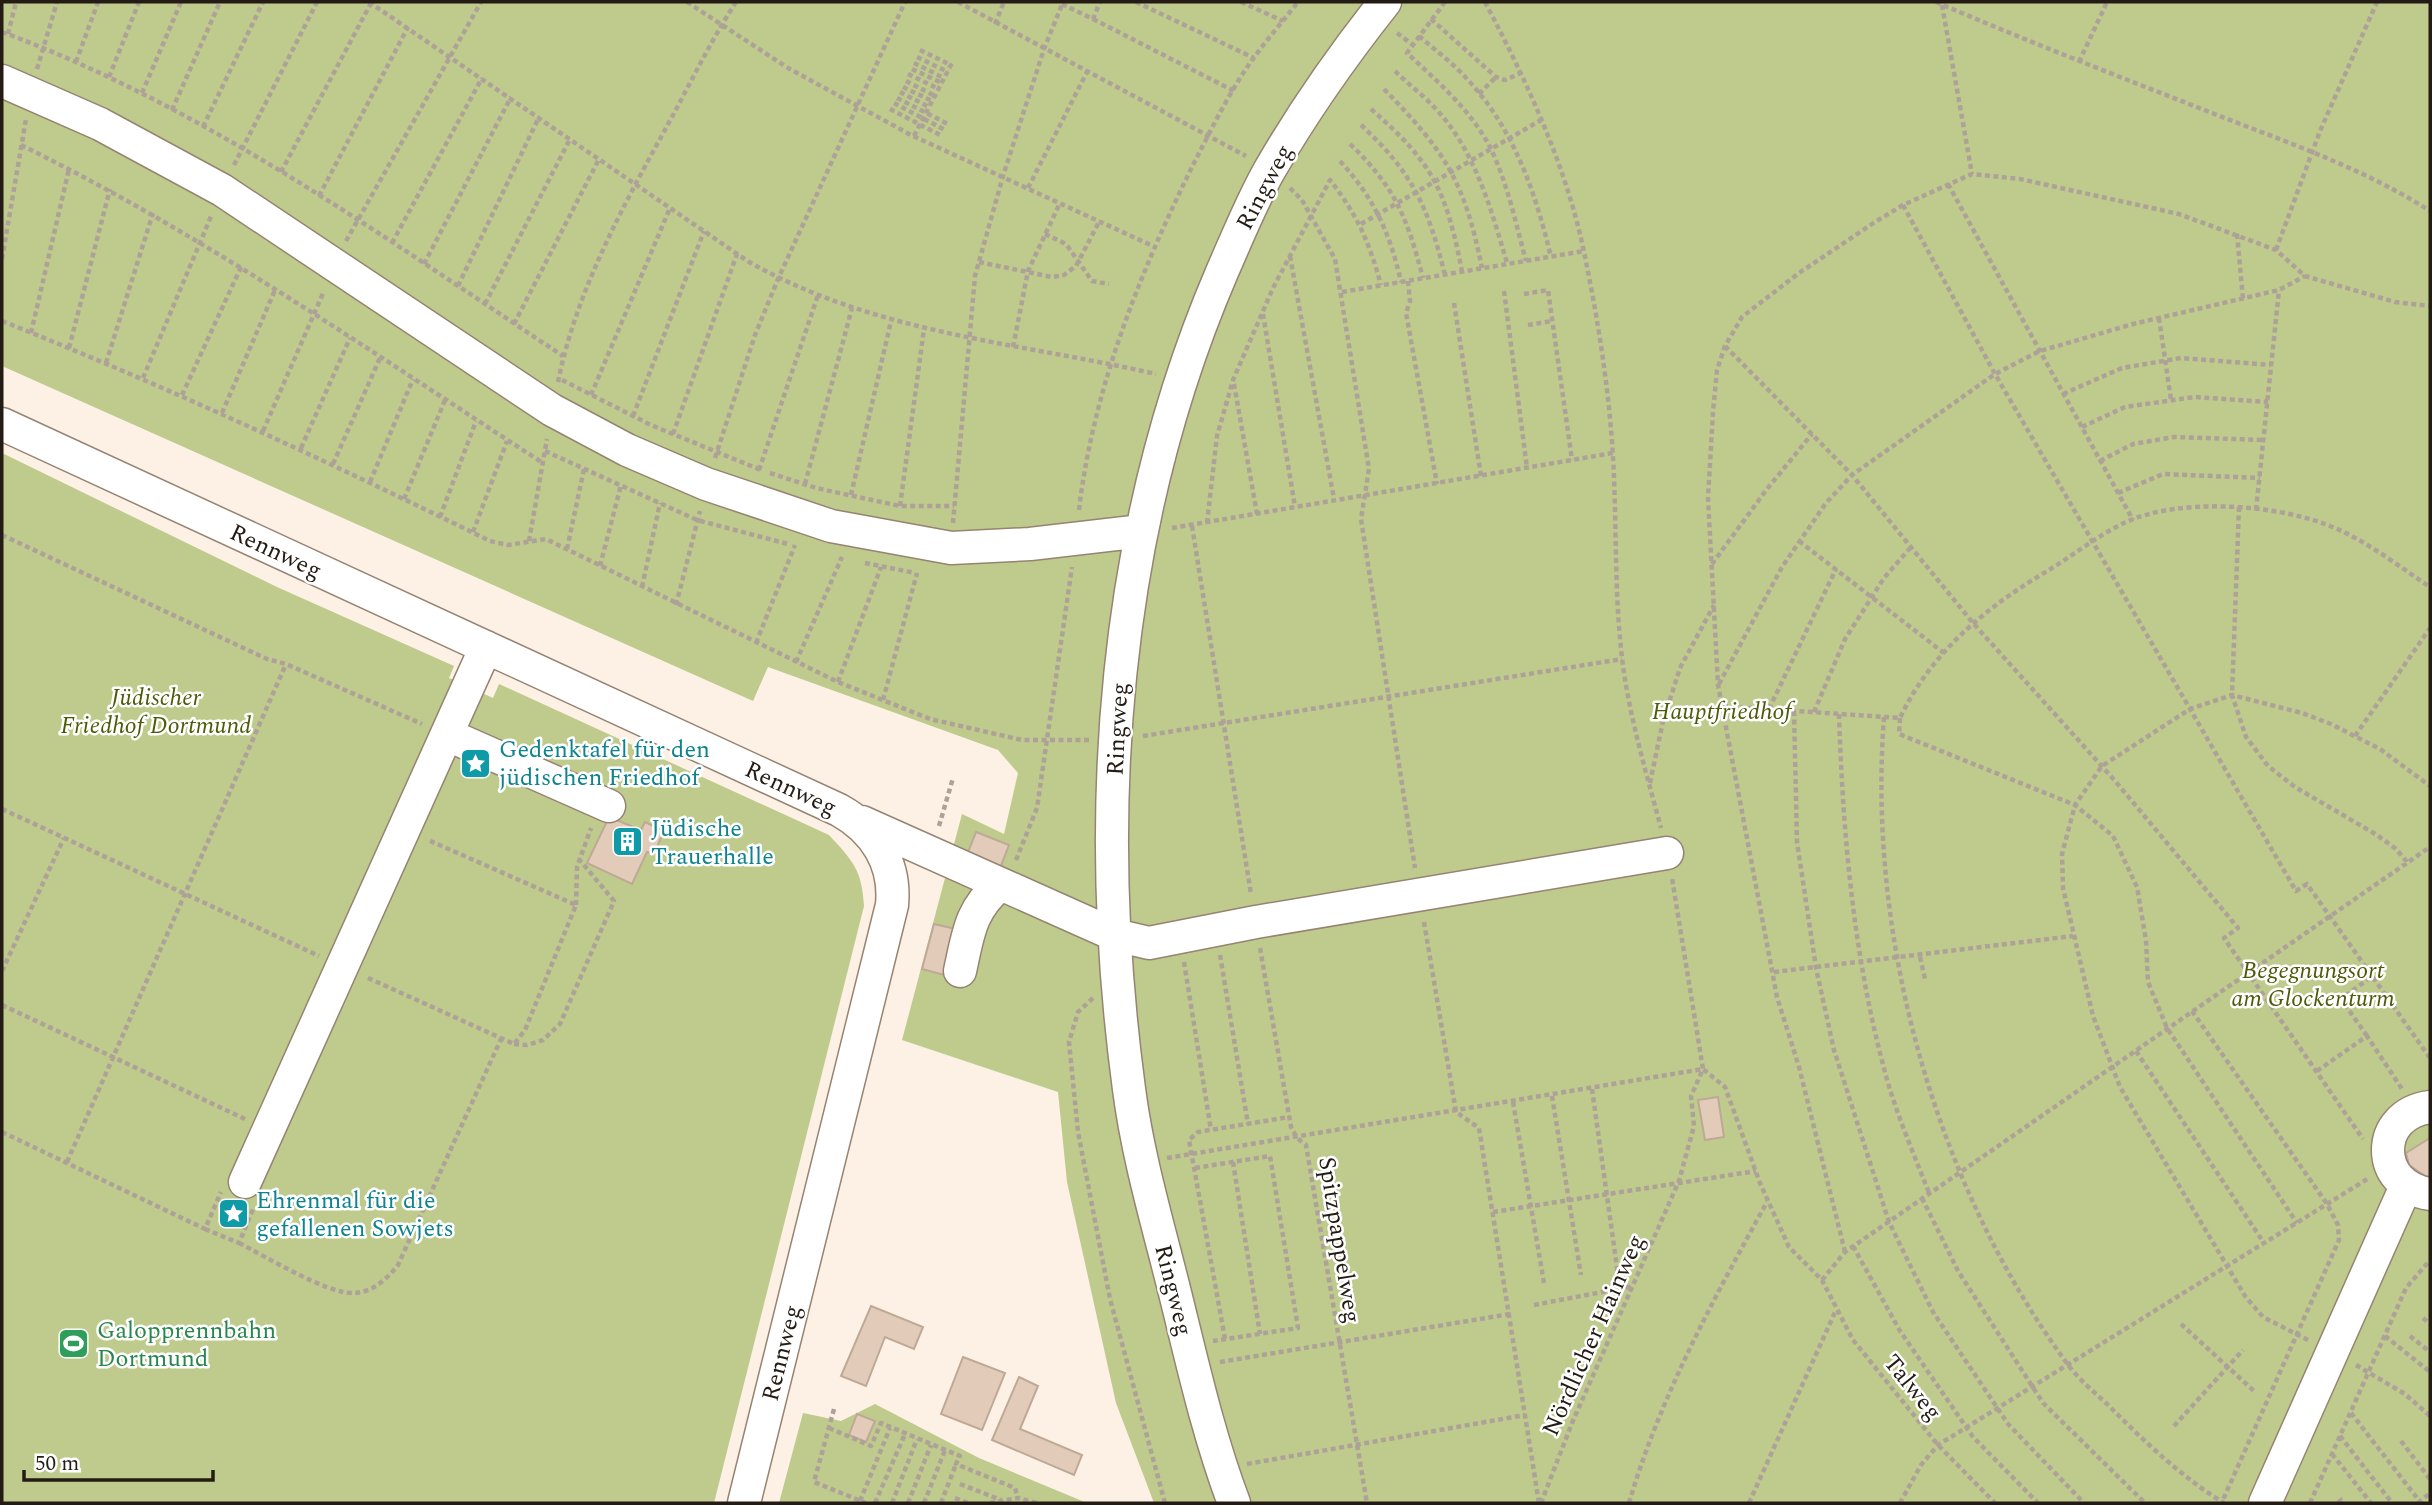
<svg xmlns="http://www.w3.org/2000/svg" width="2432" height="1505" viewBox="0 0 2432 1505" font-family="Spectral,serif">
	<style>
		.green { fill: #becb8d }
		.building { fill: #e2ccb9; stroke: #bea996; stroke-width: 2 }
		.lines { fill: none; stroke-linecap: round; stroke-linejoin: round }
		.minor-casing { stroke: #978371; stroke-width: 35 }
		.path { stroke: #aea298; stroke-width: 4.5; stroke-dasharray: 5 3.5; stroke-linecap: butt }
		.minor { stroke: #fff; stroke-width: 32 }
		.labels { text-anchor: middle; stroke-width: 5; stroke-linejoin: round; paint-order: stroke }
		.street-label { font-size: 24px; fill: #231b14; stroke: #fff }
		.park-label { font-size: 24px; font-style: italic; fill: #4e5a08; stroke: #fff }
		.culture-label { font-size: 24px; fill: #0d838f; stroke: #fff; text-anchor: start }
		.leisure-label { font-size: 24px; fill: #27864d; stroke: #fff; text-anchor: start }
	</style>
	<rect width="100%" height="100%" fill="#fdf0e4"/>
	<path class="green" d="M2 2H2430V1503H1154L1116 1403 1067 1182 1058 1092 902 1040 962 814 1004 834 1018 773 998 750 768 667 753 701 2 366Z
		M2 453 277 587 454 666 449 678 493 698 499 684 829 835C853 861 862 870 864 906L714 1503H2Z
		M875 1404 979 1458 1087 1503H779L803 1413 841 1421Z"/>
	<path class="building" d="M609 817 641 830 645 822 664 831 654 854 647 852 632 884 587 863Z
		M976 832 1009 845 1000 868 967 855Z
		M934 924 960 930 948 976 922 969Z
		M1718 1097 1724 1137 1705 1140 1698 1100Z
		M2430 1138V1185L2425 1176 2409 1165 2406 1153Z
		M871 1306 923 1327 914 1349 885 1337 866 1386 841 1376Z
		M963 1357 1005 1373 982 1430 941 1414Z
		M1019 1377 1038 1386 1020 1429 1082 1455 1074 1475 992 1440Z
		M857 1414 875 1421 866 1442 849 1435Z"/>
	<g class="lines">
		<defs>
			<path id="minor" d="M2 81 100 124 222 190 552 410 627 450 706 484 831 526 951 548 1030 544 1142 531
				M2 424 839 810C875 830 896 863 892 905L744 1503
				M448 735 609 806
				M862 822 1115 935 1149 943 1256 922 1667 853
				M960 971C968 935 970 909 1000 885
				M2430 1107C2374 1114 2374 1186 2430 1194
				M245 1182 486 647
				M1234 1503C1209 1437 1193 1366 1176 1297 1159 1228 1138 1159 1129 1089 1092 814 1112 528 1222 272 1237 238 1251 203 1269 171 1303 112 1343 55 1385 2
				M2265 1503 2406 1186"/>
		</defs>
		<use href="#minor" class="minor-casing"/>
		<path class="path" d="M369 2 749 262C877 334 1016 342 1156 374
			M687 2 788 68 911 135 1155 247
			M958 2 1246 156
			M1136 2 1254 58
			M1241 2 1283 21
			M1445 2 1407 53C1438 82 1473 112 1492 151 1508 186 1516 224 1526 261
			M1485 2C1526 80 1566 165 1584 252 1598 319 1609 389 1613 457 1617 524 1614 591 1622 658 1629 716 1646 772 1661 828
			M1936 2C2027 41 2120 77 2212 113 2286 142 2363 168 2430 211
			M1062 4 1093 19 1100 2
			M1942 5 1972 174
			M1093 19 1234 91
			M1431 19 1496 77 1505 80 1521 73
			M995 24 1004 2
			M2 32C205 107 383 237 563 356
			M1397 33 1413 45
			M8 34 16 2
			M1419 36C1435 50 1453 63 1467 79 1514 129 1535 191 1551 257
			M920 50 951 65
			M917 57 948 72
			M76 62 98 2
			M2079 62 2107 2
			M914 63 944 78
			M37 69 57 2
			M912 69 942 83
			M1395 71C1408 84 1423 95 1435 108 1475 150 1491 209 1507 263
			M908 74 939 89
			M109 77 139 2
			M906 81 935 96
			M903 87 932 101
			M1384 89C1446 153 1464 180 1482 268
			M900 92 929 107
			M142 93 181 2
			M1479 94 1496 77
			M897 98 948 124
			M894 103 945 130
			M890 109 942 136
			M1371 109C1434 164 1446 191 1462 271
			M172 110 220 2
			M1361 125C1413 173 1428 207 1445 275
			M203 127 263 2
			M914 136 953 61
			M1350 144C1396 188 1407 218 1423 278
			M21 145C204 235 371 352 543 463
			M1340 161C1374 198 1390 233 1401 282
			M234 165 317 2
			M281 172 371 3
			M1948 184 2133 520
			M1028 188 1087 72
			M1290 188 1302 200 1335 259 1369 469 1361 519 1415 868
			M319 196 408 27
			M1903 205 1995 374 2296 891 2307 884 2430 1058
			M1361 224 1541 120
			M1045 234 1066 244 1092 281 1109 284
			M2237 234 2243 299
			M346 241 481 2
			M392 243 482 78
			M2276 250 2320 131 2377 2
			M1290 256 1334 499
			M2 259 26 119
			M979 262 1052 277 1064 275 1076 266 1099 222
			M424 264 511 97
			M1408 281 1410 301 1406 313 1437 484
			M458 286 539 117
			M1504 291 1527 468
			M1342 292 1584 251
			M1524 294 1548 290 1572 460
			M1454 303 1481 476
			M485 304 570 139
			M1263 314 1295 507
			M2159 318 2171 400
			M2 321C168 387 329 462 490 541L508 545 546 539 838 682 930 719 1022 740H1089
			M514 324 599 159
			M1528 325 1552 321
			M31 333 69 169
			M1725 346 1852 475 1973 623 2116 782 2238 928 2224 938 2363 1139
			M1013 347 1028 271 1060 203
			M69 348 110 189
			M106 363 153 213
			M143 378 212 214
			M562 380 651 425 761 470
			M558 382C576 292 622 208 666 128 689 86 710 42 736 2
			M1234 384 1257 514
			M2063 394 2122 368 2181 358 2271 365
			M182 395 241 267
			M591 395 670 208
			M222 413 275 290
			M633 416 704 231
			M2082 427 2125 407 2195 397 2268 402
			M263 431 324 291
			M673 434 737 254
			M301 448 350 338
			M545 451 697 520 788 544
			M715 458 755 335 778 279 905 2
			M2100 461 2133 444 2174 437 2264 440
			M333 464 380 358
			M759 470 818 295
			M770 473 816 488 900 506H954
			M370 482 413 379
			M805 484 852 308
			M2118 493 2163 474 2260 478
			M851 495 891 321
			M404 499 445 400
			M900 506 924 329
			M2239 507 2232 695 2246 737 2268 766 2295 787 2377 835 2396 849 2407 862
			M1079 510C1093 390 1139 275 1192 167 1211 130 1230 90 1255 56 1269 37 1284 20 1298 2
			M2256 510 2279 290
			M440 517 476 421
			M953 523 975 276 1003 176 1044 49 1063 2
			M1207 523 1217 436 1233 380 1273 288 1330 180C1358 216 1369 242 1381 285
			M1192 526 1251 894
			M1172 528 1613 453
			M473 532 507 441
			M2 535 267 659 286 664 422 724
			M529 541 547 439
			M1799 541 1944 653
			M567 549 584 469
			M865 563 915 573
			M1712 564 1767 489 1812 434
			M600 566 621 485
			M642 587 660 503
			M676 605 700 511
			M756 643 795 545
			M796 662 842 557
			M838 682 881 567
			M1719 684 1782 567 1826 503 1852 475 1995 374 2040 351 2133 324 2279 290 2305 276
			M883 700 917 573
			M1723 706 1900 718C1930 654 1985 608 2044 573 2071 557 2098 535 2126 522 2179 498 2271 504 2325 524 2363 538 2397 565 2430 587
			M1769 709 1836 569
			M1794 711 1797 842 1816 968 1834 1050 1889 1222 1933 1312 2008 1424 2084 1503
			M1814 712 1845 639 1884 578 1911 547
			M1839 714C1843 838 1854 963 1888 1083 1899 1120 1915 1157 1929 1193
			M1884 717C1867 937 1935 1184 2066 1362 2077 1378 2093 1391 2107 1404 2143 1440 2180 1476 2224 1503
			M1900 718 1899 734 2075 805 2113 836 2137 887 2146 940 2148 982 2167 1028 2297 1223
			M1143 736 1622 659
			M2355 736 2430 628
			M1650 783 1663 721 1680 668 1714 605
			M2 809 319 956
			M939 826 953 778
			M1016 860 1037 808 1072 567
			M576 905 577 867 591 828
			M1424 922 1456 1112 1479 1128 1539 1503
			M1260 948 1291 1127 1297 1138 1306 1145 1367 1503
			M1220 955 1248 1124
			M1920 957 1925 979
			M1184 962 1211 1130
			M2 971 64 838
			M1774 972 2073 936
			M368 978 514 1044 525 1030 576 905 428 840
			M1093 998 1078 1012 1069 1042 1078 1132 1110 1299 1165 1503
			M2 1005 245 1119
			M2192 1011 2327 1204 2338 1225 2339 1240 2222 1502
			M2367 1036 2341 999 2371 977
			M514 1044 527 1045 543 1040 560 1024 614 901 579 859
			M2136 1051 2264 1243
			M2317 1071 2367 1036 2402 1089
			M1592 1089 1620 1289
			M1552 1096 1581 1275
			M1513 1102 1544 1283
			M2 1132 205 1229 221 1192
			M1167 1158 1703 1069 1725 1087 1760 1183 1789 1247 1822 1280 1853 1340 1938 1445 1995 1503
			M67 1162 286 664
			M1233 1162 1260 1334
			M1195 1168 1270 1156 1298 1328 1213 1341
			M1922 1198 1958 1271 2043 1403 2145 1503
			M1493 1212 1756 1171
			M205 1229 239 1243 254 1207
			M239 1243C265 1256 327 1294 353 1293 372 1293 387 1279 398 1265L501 1039
			M1853 1246 1900 1331 1973 1437 2038 1503
			M1845 1252 1799 1067 1777 997 1718 685 1708 498 1713 412 1717 370 1725 346 1742 317 1799 273 1875 222 1903 205 1972 174 2020 179 2179 214 2276 250 2305 276 2395 302 2430 306
			M1822 1280 1845 1252 2430 847
			M1534 1305 1634 1286
			M2423 1318 2430 1324
			M2181 1324 2255 1392
			M2385 1336 2430 1372
			M2410 1336 2430 1352
			M1225 1339 1189 1140 1198 1132 1289 1117
			M2308 1340 2263 1317 2245 1296 2120 1087 2093 1016 2063 888 2062 854 2075 805 2102 766 2190 709 2232 695 2302 713 2331 724 2380 749 2430 786
			M1220 1362 1510 1314
			M2356 1365 2405 1394 2430 1416
			M834 1409 814 1482 866 1503
			M2351 1413 2421 1503
			M2174 1426 2243 1350
			M829 1428 871 1446 881 1423 960 1456 956 1464 1015 1488 1018 1498
			M2340 1436 2392 1503
			M2401 1441 2430 1479
			M2332 1454 2371 1503
			M1247 1464 1525 1415
			M960 1484 1001 1500
			M955 1498 968 1503
			M860 1501 890 1428
			M875 1503 905 1434
			M892 1503 917 1439
			M908 1503 931 1445
			M924 1503 945 1450
			M941 1503 956 1464
			M990 1503 1018 1498 1037 1503
			M1541 1503 1572 1423 1679 1181 1694 1126 1691 1096 1703 1069 1672 878
			M1629 1503C1660 1397 1714 1298 1767 1202
			M1749 1503 1836 1310
			M1900 1503 1921 1465 1938 1445 2369 1178
			M2310 1503 2406 1288 2430 1260
			M2338 1503 2341 1500 2344 1503
			M2418 1503 2430 1493"/>
		<use href="#minor" class="minor"/>
	</g>
	<defs>
		<symbol id="sight-square" viewBox="-11 -11 22 22"><rect x="-9" y="-9" width="18" height="18" rx="4" fill="#0f9aa8" stroke="#fff"/><path d="M0-6L1.8-2.2L6-1.7L2.9 1.2L3.7 5.4L0 3.3L-3.7 5.4L-2.9 1.2L-6-1.7L-1.8-2.2Z" fill="#fff"/></symbol>
		<symbol id="building-square" viewBox="-11 -11 22 22"><rect x="-9" y="-9" width="18" height="18" rx="4" fill="#0f9aa8" stroke="#fff"/><path d="M-4-6H4V6H1V3H-1V6H-4ZM-2.5-4.3h1.7v1.8h-1.7ZM.8-4.3h1.7v1.8H.8ZM-2.5-1h1.7V.8h-1.7ZM.8-1h1.7V.8H.8Z" fill="#fff"/></symbol>
		<symbol id="stadium-square" viewBox="-11 -11 22 22"><rect x="-9" y="-9" width="18" height="18" rx="4" fill="#2e9e5b" stroke="#fff"/><path d="M0-5a6.5 5 0 1 0 0 10a6.5 5 0 1 0 0-10ZM-3.5-1.8h7v3.6h-7Z" fill="#fff"/></symbol>
	</defs>
	<g fill-rule="evenodd">
		<use href="#sight-square" x="458" y="746" width="35" height="35"/>
		<use href="#building-square" x="610" y="824" width="35" height="35"/>
		<use href="#sight-square" x="216" y="1196" width="35" height="35"/>
		<use href="#stadium-square" x="56" y="1326" width="35" height="35"/>
	</g>
	<g class="labels">
		<g class="street-label">
			<text transform="translate(1264 187) rotate(-62)" y="8">Ringweg</text>
			<text transform="translate(276 551) rotate(25)" y="8">Rennweg</text>
			<text transform="translate(1117 729) rotate(-87)" y="8">Ringweg</text>
			<text transform="translate(791 788) rotate(25)" y="8">Rennweg</text>
			<text transform="translate(1340 1240) rotate(81)" y="8">Spitzpappelweg</text>
			<text transform="translate(1174 1290) rotate(76)" y="8">Ringweg</text>
			<text transform="translate(1593 1335) rotate(-66)" y="8">Nördlicher Hainweg</text>
			<text transform="translate(781 1353) rotate(-76)" y="8">Rennweg</text>
			<text transform="translate(1913 1387) rotate(51)" y="8">Talweg</text>
		</g>
		<g class="park-label">
			<text x="156" y="705">Jüdischer<tspan x="156" dy="28">Friedhof Dortmund</tspan></text>
			<text x="1722" y="719">Hauptfriedhof</text>
			<text x="2313" y="978">Begegnungsort<tspan x="2313" dy="28">am Glockenturm</tspan></text>
		</g>
		<g class="culture-label">
			<text x="499" y="757">Gedenktafel für den<tspan x="499" dy="28">jüdischen Friedhof</tspan></text>
			<text x="651" y="836">Jüdische<tspan x="651" dy="28">Trauerhalle</tspan></text>
			<text x="256" y="1208">Ehrenmal für die<tspan x="256" dy="28">gefallenen Sowjets</tspan></text>
		</g>
		<g class="leisure-label">
			<text x="97" y="1338">Galopprennbahn<tspan x="97" dy="28">Dortmund</tspan></text>
		</g>
	</g>
	<rect width="2432" height="1505" fill="none" stroke="#231b14" stroke-width="7"/>
	<path d="M24 1470v10h189v-10" fill="none" stroke="#231b14" stroke-width="3.5"/>
	<text x="35" y="1470" font-size="21" fill="#231b14" stroke="#ffffff" stroke-width="5" paint-order="stroke">50 m</text>
</svg>
